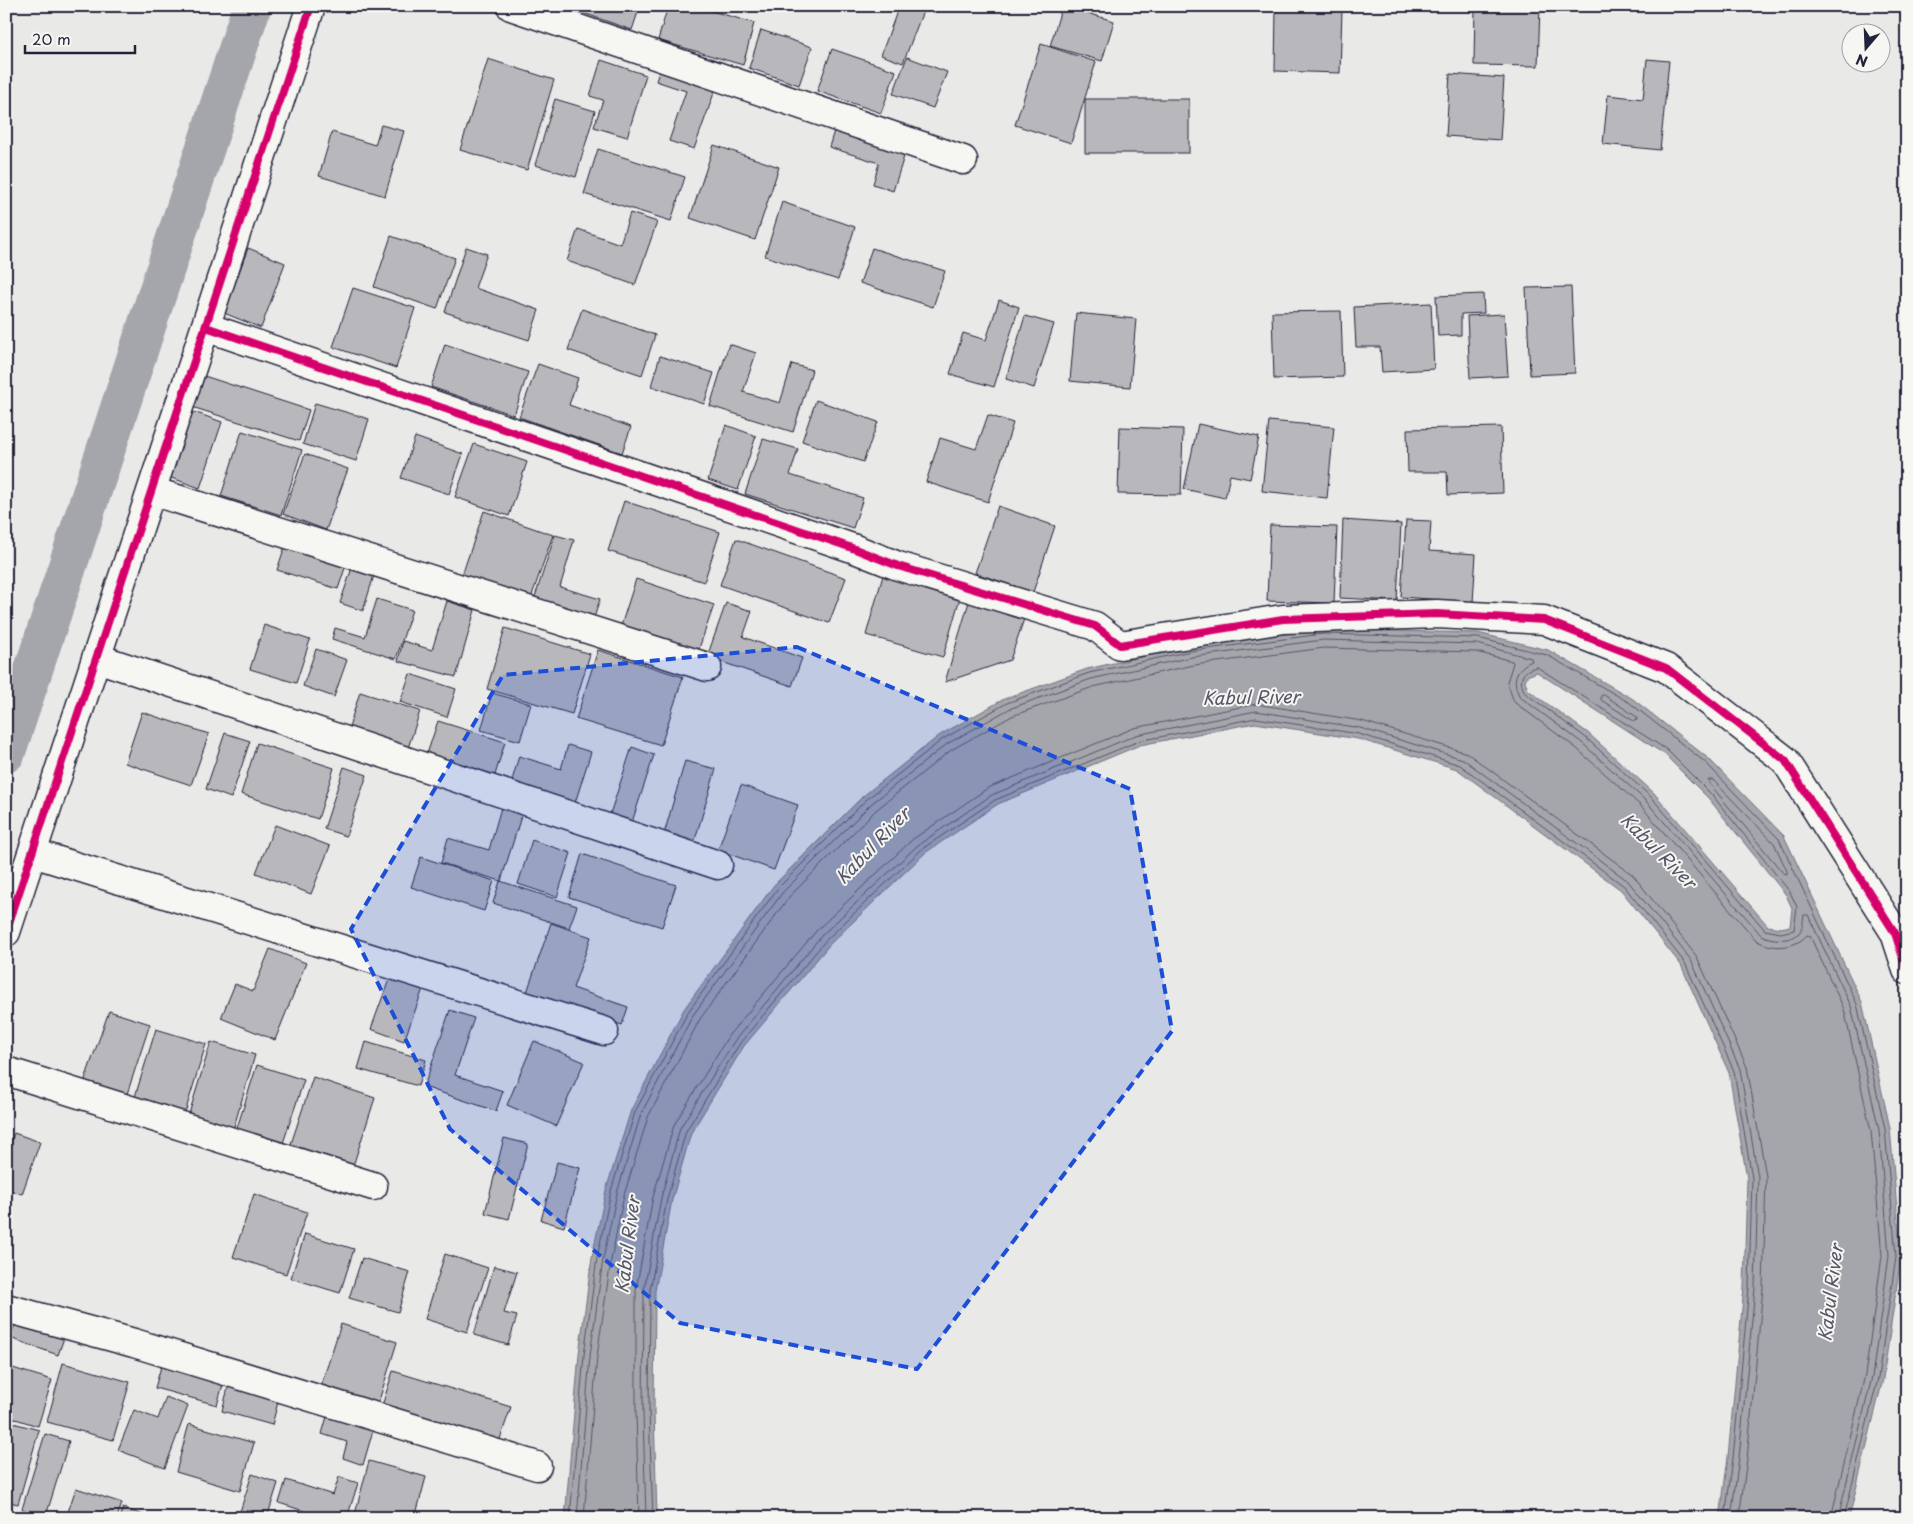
<svg xmlns="http://www.w3.org/2000/svg" width="1913" height="1524" viewBox="0 0 1913 1524" font-family="'Playpen Sans',sans-serif">
	<style>
		.water { fill: #a5a5ac; stroke: #71717f; fill-rule: evenodd }
		.lines { fill: none; stroke-linecap: round; stroke-linejoin: round }
		.shore { stroke: #565668; stroke-width: 1 }
		.canal { stroke: #a5a5ac; stroke-width: 39 }
		.building { fill: #b8b8bc; stroke: #22223b }
		.minor-casing { stroke: #22223b; stroke-width: 31 }
		.minor { stroke: #f6f6f2; stroke-width: 28 }
		.cycleway-casing { stroke: #f6f6f2; stroke-width: 11 }
		.cycleway { stroke: #d6006c; stroke-width: 8 }
		.marked { fill: #1d4ed8; fill-opacity: 0.2; stroke: #1d4ed8; stroke-width: 4; stroke-dasharray: 10 6; stroke-linejoin: round }
		.labels { text-anchor: middle; stroke-width: 4; stroke-linejoin: round; paint-order: stroke }
		.water-label { font-size: 18px; font-style: italic; fill: #565668; stroke: #f6f6f2 }
	</style>
	<rect width="100%" height="100%" fill="#e9e9e7"/>
	<filter id="ink" filterUnits="userSpaceOnUse"><feTurbulence type="fractalNoise" baseFrequency=".02" numOctaves="2"/><feDisplacementMap in="SourceGraphic" scale="10" xChannelSelector="R" yChannelSelector="G"/><feConvolveMatrix kernelMatrix="1 2 1 2 8 2 1 2 1" color-interpolation-filters="sRGB"/></filter>
	<g filter="url(#ink)">
		<path class="water" d="M1323 629 1478 633 1548 650 1633 699 1709 759 1784 836 1862 1002 1890 1128 1901 1257 1883 1379 1849 1518H1720L1728 1457 1744 1287 1747 1178 1729 1073 1681 965 1621 890 1457 769 1358 739 1255 723 1140 745 998 804 925 853 830 944 744 1046 691 1133 672 1200 655 1291 654 1412 657 1518H565L579 1354 592 1257 606 1190 631 1110 684 1009 774 885 863 796 940 735 1004 699 1087 669 1190 646ZM1537 672 1664 754 1709 799 1786 895 1792 908 1790 926 1781 928 1768 926 1654 793 1588 733 1528 690 1525 681 1527 676Z"/>
		<g class="lines">
			<path class="shore" d="M1537 667 1667 750 1713 796 1790 892 1797 907 1794 930 1781 933 1765 930 1651 797 1585 737 1525 693C1518 680 1521 670 1537 667Z
				M1604 695 1637 717V720L1634 721 1601 700V696Z
				M1709 780H1713L1774 843 1787 871V874L1783 873 1709 783Z
				M570 1518 584 1355 597 1258 611 1191 635 1112 688 1012 778 888 867 799 943 739 1007 703 1089 673 1191 651 1323 634 1478 638 1547 655 1630 703 1706 763 1779 839 1857 1004 1885 1129 1896 1257 1878 1378 1844 1518
				M577 1518 590 1356 603 1259 617 1193 641 1114 693 1015 783 892 871 804 947 744 1009 709 1091 679 1192 657 1323 640 1477 644 1531 658 1532 661C1515 668 1511 681 1520 697L1581 742 1646 801 1761 935C1770 940 1790 942 1798 934 1803 929 1803 920 1804 915H1808L1851 1006 1879 1130 1889 1256 1872 1377 1838 1518
				M584 1518 597 1356 611 1260 624 1195 648 1117 700 1019 789 897 876 810 951 750 1012 716 1093 687 1194 665 1324 648 1476 652 1512 661 1513 663 1507 682 1514 702 1576 748 1641 806 1756 940C1771 950 1795 949 1807 935L1810 936 1844 1009 1871 1131 1882 1256 1865 1375 1831 1518
				M639 1518 636 1413V1290L653 1197 674 1125 729 1035 817 930 913 839 988 788 1134 728 1256 704 1362 721 1467 753 1633 875 1697 957 1747 1067 1766 1176 1763 1288 1747 1459 1739 1518
				M646 1518 643 1413 644 1290 661 1198 680 1128 735 1040 822 935 918 845 992 795 1136 735 1256 711 1360 728 1463 759 1628 881 1691 960 1740 1069 1758 1177 1755 1288 1739 1458 1731 1518
				M653 1518 649 1413 650 1290 667 1199 686 1131 740 1043 826 940 922 849 995 800 1139 741 1256 718 1359 734 1460 765 1624 886 1685 963 1734 1071 1752 1178 1749 1287 1733 1458 1725 1518"/>
			<path class="canal" d="M6 753 252 6"/>
		</g>
		<path class="building" d="M563 6H640L632 30Z
			M668 6H694L754 23 743 65 658 40Z
			M899 6H925L903 63 881 55Z
			M1062 6 1114 21 1102 61 1050 46Z
			M1475 6H1540L1538 66 1474 65Z
			M1276 8 1342 9 1340 73 1275 71Z
			M761 30 812 47 799 85 749 68Z
			M1041 44 1096 62 1071 143 1015 125Z
			M832 49 896 71 881 113 817 91Z
			M907 57 947 72 933 108 893 94Z
			M488 59 554 80 527 170 460 150Z
			M1647 59 1669 61 1660 150 1603 144 1608 95 1643 99Z
			M601 60 646 75 627 137 594 127 603 100 590 96Z
			M662 63 718 82 694 149 669 141 686 91 656 81Z
			M1450 74 1504 78 1500 140 1446 136Z
			M555 99 595 111 576 177 535 165Z
			M1085 99H1189V153H1085Z
			M837 121 908 144 893 191 873 184 879 163 829 147Z
			M381 125 404 131 385 196 319 176 332 132 375 145Z
			M714 145 779 167 755 240 690 218Z
			M598 149 685 177 671 221 584 194Z
			M782 202 855 227 838 280 765 256Z
			M630 213 657 222 635 285 567 261 578 229 620 244Z
			M391 236 455 258 437 309 374 287Z
			M466 247 487 254 475 288 539 310 529 340 445 312Z
			M248 248 285 263 261 328 224 313Z
			M872 248 945 271 933 307 860 283Z
			M1571 287 1575 373 1530 375 1526 288Z
			M353 288 415 308 396 368 333 347Z
			M1483 294 1484 313 1461 314V335L1438 336 1436 296Z
			M999 300 1019 307 994 387 950 374 963 333 986 340Z
			M1431 303 1434 369 1382 372 1380 347H1356L1354 307Z
			M582 309 655 335 642 375 568 350Z
			M1341 311 1343 377 1274 379 1272 312Z
			M1076 313 1136 319 1130 387 1070 381Z
			M1504 314 1508 376 1470 378 1467 316Z
			M1025 316 1054 324 1034 388 1006 379Z
			M445 344 528 372 514 415 431 387Z
			M729 344 756 353 743 392 780 403 792 364 812 370 793 432 710 406Z
			M660 356 714 373 704 404 651 386Z
			M538 364 578 378 569 405 631 427 622 453 519 417Z
			M201 375 309 410 299 441 192 407Z
			M816 400 878 422 863 462 802 441Z
			M315 403 369 419 356 461 303 444Z
			M188 410 222 422 200 488 166 476Z
			M988 415 1013 423 988 502 926 482 940 438 976 449Z
			M1269 421 1334 427 1327 498 1262 491Z
			M1198 424 1259 437 1250 479 1230 475 1225 498 1184 489Z
			M726 425 756 436 738 490 708 480Z
			M1120 427 1183 429 1181 495 1118 494Z
			M1501 427 1503 493 1448 495 1447 472H1408L1407 429Z
			M242 431 302 450 281 515 221 496Z
			M415 437 463 454 449 494 401 478Z
			M763 439 798 449 790 475 863 498 853 528 745 494Z
			M474 444 527 462 509 516 455 497Z
			M305 454 348 469 326 530 283 514Z
			M624 501 720 532 704 582 608 551Z
			M998 506 1055 526 1033 592 975 573Z
			M484 511 553 535 530 601 461 578Z
			M1343 520 1401 524 1397 601 1340 598Z
			M1406 520 1431 521 1429 551 1476 554 1473 602 1401 597Z
			M1270 525 1337 527 1334 603 1267 601Z
			M555 535 574 540 560 587 600 599 593 621 533 603Z
			M736 539 846 578 829 623 720 585Z
			M286 543 347 562 338 589 277 570Z
			M353 565 375 572 363 611 340 603Z
			M884 572 961 594 943 657 866 635Z
			M636 579 714 605 696 657 619 632Z
			M971 595 1025 616 1010 660 945 682Z
			M377 599 412 610 396 659 332 639 335 628 365 637Z
			M447 601 475 610 456 677 398 661 403 641 432 650Z
			M726 603 752 611 743 637 802 658 792 686 707 657Z
			M264 625 310 640 296 683 250 669Z
			M505 628 590 654 572 714 487 689Z
			M316 649 347 660 334 697 303 686Z
			M598 650 683 677 661 745 576 719Z
			M410 674 456 689 447 717 400 702Z
			M360 692 420 711 408 748 348 730Z
			M492 693 531 704 520 741 481 730Z
			M142 712 209 734 191 785 125 763Z
			M438 721 505 742 495 775 427 754Z
			M225 733 250 741 231 798 206 789Z
			M257 743 334 768 318 819 241 794Z
			M568 745 591 752 575 803 511 784 519 756 561 769Z
			M632 747 654 755 631 825 609 817Z
			M685 761 716 769 694 843 664 834Z
			M344 767 367 775 346 836 324 829Z
			M741 785 798 805 774 870 718 850Z
			M502 804 523 810 501 881 441 863 448 838 489 850Z
			M275 825 330 846 311 894 256 873Z
			M532 840 571 853 557 897 518 884Z
			M582 854 676 885 662 927 569 897Z
			M421 857 494 881 484 911 411 887Z
			M500 881 577 906 569 928 493 903Z
			M551 923 591 937 573 988 628 1007 622 1025 527 992Z
			M270 949 306 963 275 1040 221 1018 235 984 253 991Z
			M391 974 424 986 404 1041 371 1029Z
			M450 1010 474 1018 455 1075 503 1091 496 1111 424 1087Z
			M109 1011 150 1024 125 1100 83 1085Z
			M156 1029 206 1044 184 1116 134 1100Z
			M534 1041 584 1062 556 1126 507 1105Z
			M211 1042 255 1055 233 1130 188 1117Z
			M366 1042 426 1060 418 1086 358 1069Z
			M257 1065 304 1080 282 1146 236 1131Z
			M313 1077 375 1098 351 1172 289 1150Z
			M14 1133 40 1142 22 1194 6 1189V1155Z
			M504 1138 528 1144 509 1219 485 1213Z
			M557 1162 580 1168 564 1227 541 1220Z
			M254 1194 307 1212 286 1274 233 1257Z
			M305 1234 354 1249 340 1293 291 1278Z
			M445 1254 488 1268 467 1332 425 1319Z
			M362 1258 410 1272 398 1312 349 1298Z
			M494 1266 517 1272 504 1313 517 1316 508 1345 474 1335Z
			M17 1318 65 1335 58 1355 10 1338Z
			M341 1324 397 1342 377 1407 320 1389Z
			M63 1363 130 1382 113 1440 47 1422Z
			M162 1363 224 1381 217 1405 155 1388Z
			M6 1366 52 1380 38 1426 6 1416Z
			M393 1371 511 1407 498 1445 381 1409Z
			M229 1384 279 1398 272 1425 222 1411Z
			M166 1397 188 1406 165 1468 118 1450 134 1410 158 1419Z
			M328 1413 374 1427 363 1465 343 1458 347 1442 322 1434Z
			M6 1421 39 1430 18 1504 6 1501Z
			M189 1424 254 1443 240 1491 176 1472Z
			M45 1434 69 1441 46 1516 22 1509Z
			M369 1461 426 1477 415 1518H354Z
			M252 1474 278 1483 267 1518H238Z
			M339 1477 358 1483 347 1518H326L279 1503 286 1480 333 1495Z
			M76 1488 122 1503 117 1518H66Z
			M123 1508 152 1518H120Z"/>
		<g class="lines">
			<defs>
				<path id="minor" d="M511 6 963 160
					M206 327 855 549 898 566 1095 626 1120 645 1283 619 1437 614 1544 620 1666 668 1785 760 1895 933 1907 970
					M152 491 707 667
					M97 658 718 865
					M33 853 604 1031
					M6 932 311 6
					M6 1071 373 1186
					M6 1308 134 1343 537 1466"/>
			</defs>
			<use href="#minor" class="minor-casing"/>
			<use href="#minor" class="minor"/>
			<defs>
				<path id="cycleway" d="M206 327 855 549 898 566 1095 626 1120 645 1283 619 1437 614 1544 620 1666 668 1785 760 1895 933 1907 970
					M6 932 311 6"/>
			</defs>
			<use href="#cycleway" class="cycleway-casing"/>
			<use href="#cycleway" class="cycleway"/>
		</g>
	</g>
	<path class="marked" d="M797 647 1130 789 1172 1031 917 1369 680 1323 450 1129 351 929 503 675Z"/>
	<g class="labels">
		<g class="water-label">
			<text transform="translate(1251 698) rotate(-1)" y="6">Kabul River</text>
			<text transform="translate(873 846) rotate(-46)" y="6">Kabul River</text>
			<text transform="translate(1658 851) rotate(45)" y="6">Kabul River</text>
			<text transform="translate(628 1245) rotate(-83)" y="6">Kabul River</text>
			<text transform="translate(1831 1293) rotate(-83)" y="6">Kabul River</text>
		</g>
	</g>
	<rect width="1913" height="1524" fill="none" stroke="#f6f6f2" stroke-width="25"/>
	<rect x="12" y="12" width="1888" height="1499" fill="none" stroke="#22223b" stroke-width="2" filter="url(#ink)"/>
	<g transform="translate(1866 48) rotate(199)"><circle r="24" fill="#f6f6f2" stroke="#a1a1a9"/>
	<path d="M0-4L9 19L0 12L-9 19Z" fill="#22223b"/>
	<text y="-8" font-size="14" font-weight="bold" text-anchor="middle" fill="#22223b">N</text>
	</g>
	<path d="M25 45v8h110v-8" fill="none" stroke="#22223b" stroke-width="2.5"/>
	<text x="32" y="45" font-size="15" fill="#22223b" stroke="#f6f6f2" stroke-width="4" paint-order="stroke">20 m</text>
</svg>
